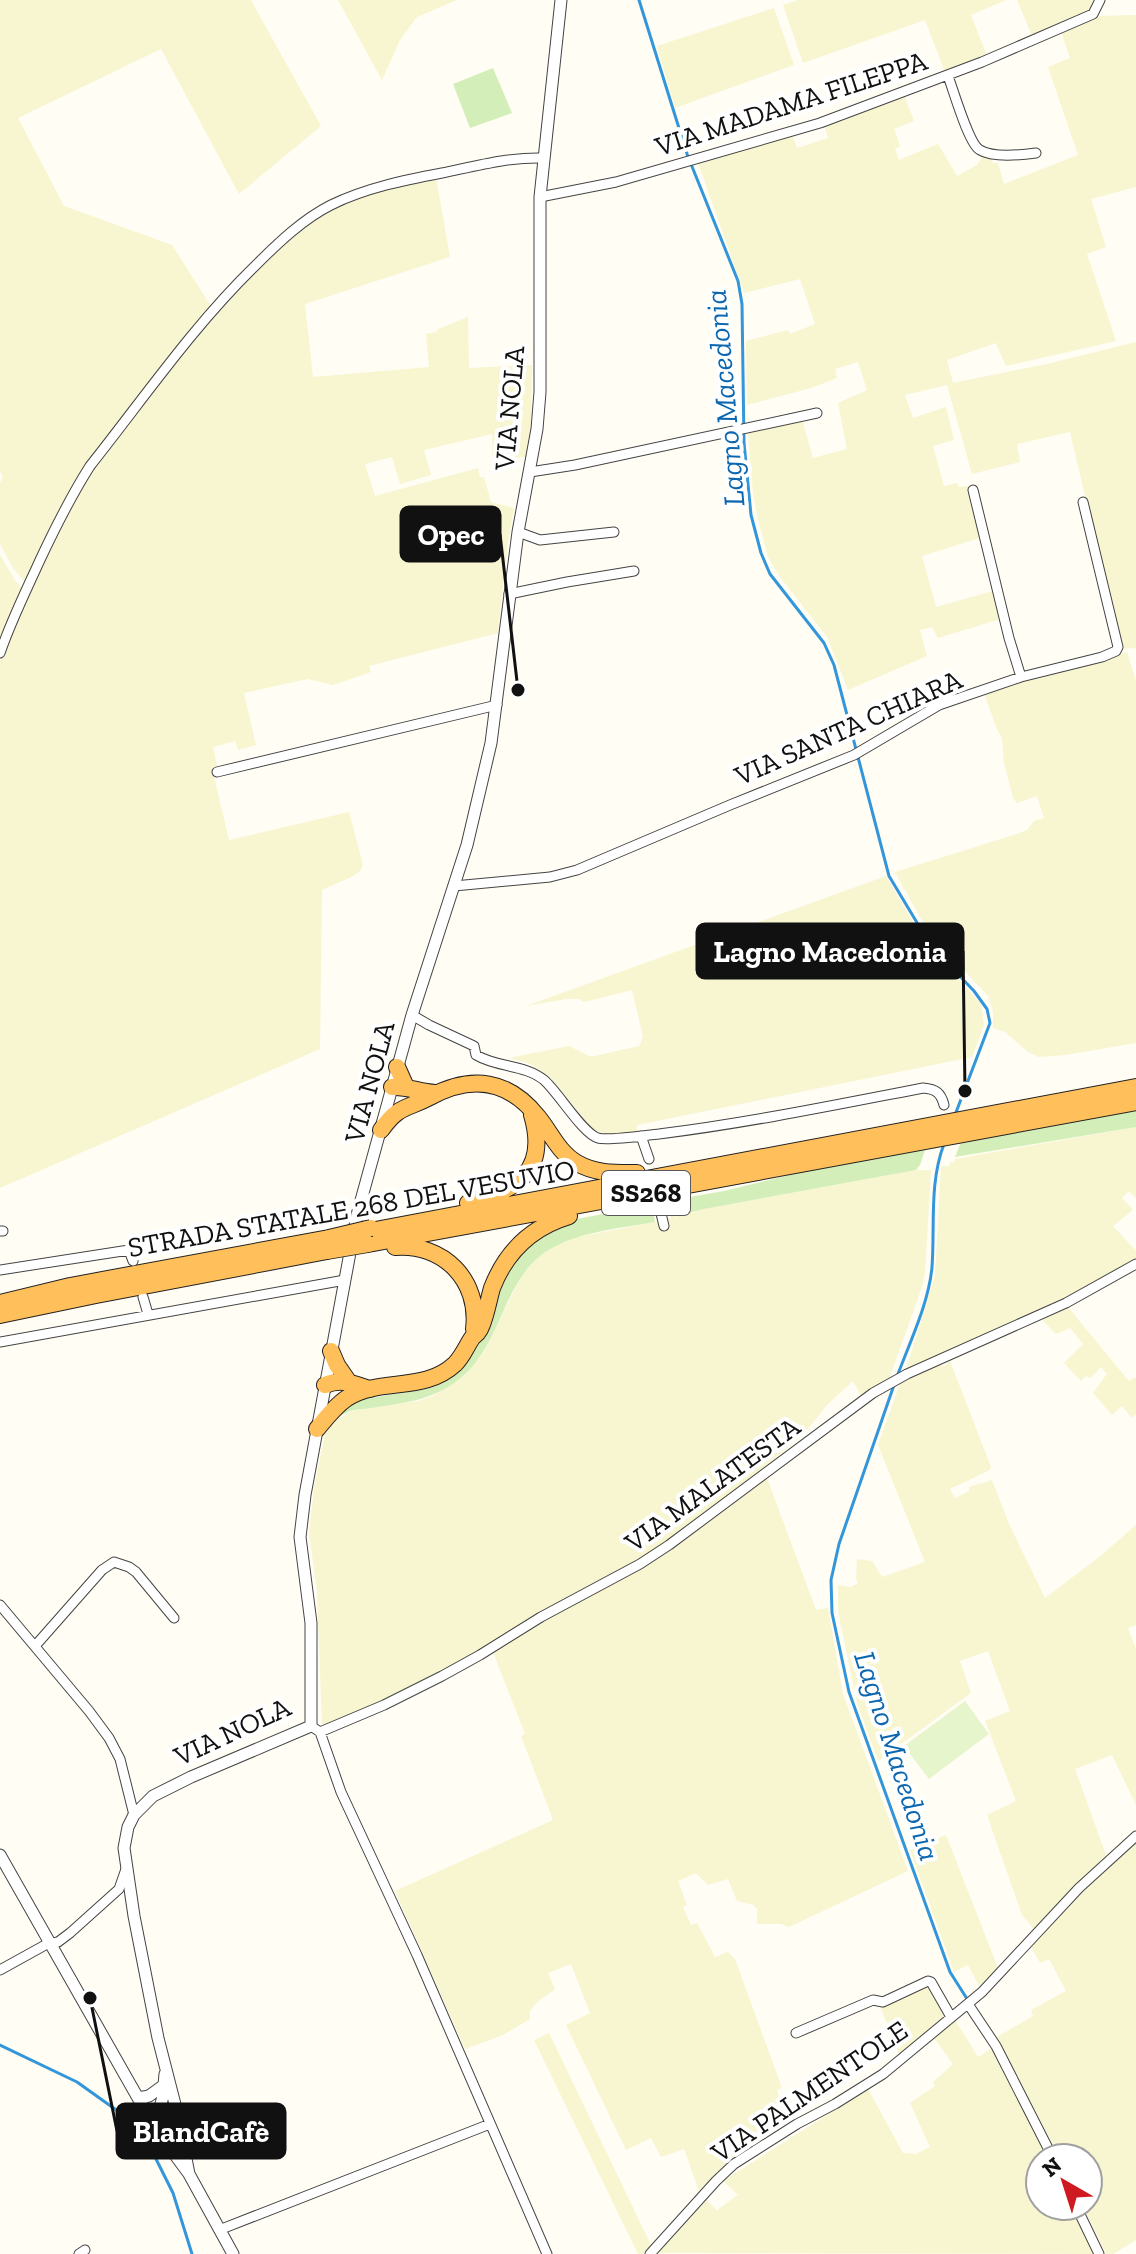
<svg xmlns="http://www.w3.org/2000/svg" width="1136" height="2254" viewBox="0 0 1136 2254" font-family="'Zilla Slab',serif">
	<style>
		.farmland { fill: #f8f5d1 }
		.green { fill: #d4eeb9 }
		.pitch { fill: #e6f5cc }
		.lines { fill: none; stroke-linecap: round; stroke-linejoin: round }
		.stream { stroke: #3396da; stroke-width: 3 }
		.minor-casing { stroke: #444; stroke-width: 11 }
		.tertiary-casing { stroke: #444; stroke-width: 13 }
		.trunk-casing { stroke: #222; stroke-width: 18 }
		.minor { stroke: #fff; stroke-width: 9 }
		.tertiary { stroke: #fff; stroke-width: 11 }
		.trunk { stroke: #ffbf5b; stroke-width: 16 }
		.trunk-bridge-casing { stroke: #222; stroke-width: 18; stroke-linecap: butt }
		.trunk-bridge { stroke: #ffbf5b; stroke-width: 16 }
		.labels { text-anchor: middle; stroke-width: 8; stroke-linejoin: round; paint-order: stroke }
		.shield { fill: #fff; stroke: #585858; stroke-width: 2 }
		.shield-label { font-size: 26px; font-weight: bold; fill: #111 }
		.street-label { font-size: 28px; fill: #111; stroke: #fff }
		.water-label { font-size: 30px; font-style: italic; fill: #0c67b0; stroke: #fff }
		.leader { fill: none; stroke: #111; stroke-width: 3 }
		.callout-dot { fill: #111; stroke: #fff; stroke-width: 3 }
		.callout { fill: #111; stroke: #111; stroke-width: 3 }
		.callout-label { font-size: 30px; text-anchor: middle; font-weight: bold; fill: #fff }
	</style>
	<rect width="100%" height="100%" fill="#fffdf4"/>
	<path class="farmland" d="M0 0H251L321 126 239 194 161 49 18 118 64 206 172 245 212 308 115 430 26 583 13 568 0 544V483L3 477 0 472Z
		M338 0H457L417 17 400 40 382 80Z
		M798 0H1006L971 15 987 56 945 72 925 20 803 63 783 5Z
		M1017 0H1096L1090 12 1032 36Z
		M774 8 794 65 675 108 657 46Z
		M1136 15V187L1091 199 1106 247 1087 254 1116 341 1006 366 996 343 947 360 953 383 1047 364 1136 342V648L1121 649 1070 432 1017 444 1020 462 972 474 947 385 905 395 913 418 946 407 954 440 933 446 944 486 957 483 959 487 969 486 983 537 922 556 936 607 996 590 1004 618 938 638 932 627 920 630 927 656 848 690 827 637 780 577 768 557 758 519 753 494 748 433 751 430 802 419 813 458 847 449 838 403 867 390 858 362 835 369 837 378 811 388 747 405 746 341 788 330 790 334 815 324 800 279 744 293 698 163 792 135 797 148 828 138 824 125 905 97 914 121 894 129 900 146 895 149 899 160 938 144 957 176 977 165 983 156 993 157 992 163H998L1004 184 1078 155 1048 67 1070 58 1061 32 1099 16Z
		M436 177 450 257 305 304 313 377 429 367 426 334 436 332 438 329 468 317 469 368 532 365 531 425 526 457 492 458V434L424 450 431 475 400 484 392 457 365 464 375 496 478 468 480 477H484L491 502 514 508 507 549 498 633 369 666 371 672 333 685 308 679 244 693 256 745 238 750 235 741 213 747 217 766 212 768 229 840 349 812 363 865 360 871 353 876 322 890 320 1049 0 1188V661L30 588 87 476 199 330 266 258 325 212 366 194Z
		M0 555 16 582 23 589 0 642Z
		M1127 652 1136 681V1043L1065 1055 1039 1057 1028 1052 1005 1032 993 1028V1011L988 996 933 937 920 917 895 872 1017 834 1027 830 1034 821 1044 818 1037 796 1017 803 1013 798 1004 763 1002 738 996 727 984 693 1061 669Z
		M886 876 926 944 981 1004 984 1025 972 1057 637 1125V1131L631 1133 606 1134 593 1130 551 1078 539 1069 528 1063 509 1058 569 1046 589 1056H595L639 1046 643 1037 632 990 584 1002 579 999H566L526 1006Z
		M1136 1127V1198L1129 1191 1122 1198 1133 1210 1113 1226 1136 1251V1260L1058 1303 908 1370 906 1369 935 1276 941 1166H949L950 1162 953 1163 955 1159Z
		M916 1170H931L925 1274 922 1287 889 1379 861 1396 853 1381 828 1404 803 1435 721 1502 682 1532 620 1572 544 1610 467 1657 418 1684 330 1724H322L317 1591 309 1533 314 1488 326 1430 333 1422 352 1411 418 1401 433 1396 465 1375 483 1354 522 1275 538 1257 553 1247 577 1237 655 1222 704 1209Z
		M1067 1306 1129 1381 1136 1377V1414L1132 1418 1122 1406 1112 1415 1093 1393 1107 1374 1101 1367 1090 1378 1086 1376 1081 1381 1064 1363 1083 1344 1070 1328 1056 1334 1043 1321V1318Z
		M950 1361 991 1467 990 1470 950 1489 955 1498 969 1491V1487L992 1480 1009 1524 1045 1598 1098 1558 1136 1525V1625L1128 1628 1136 1649V1805L1112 1755 1075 1769 1106 1855 1034 1929 1022 1915 987 1815 1016 1801 985 1721 1010 1711 988 1651 960 1661 971 1693 878 1761 857 1703 838 1611V1585L851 1587 858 1583 856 1579 857 1559 872 1561 882 1577 925 1562 878 1445 901 1381 936 1365 944 1366Z
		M767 1478 816 1610 828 1608 843 1694 908 1871 789 1927 781 1924H757V1909L753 1905 737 1901 728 1879 708 1885 696 1873 678 1881 687 1905 683 1907 691 1925 697 1923 715 1957 728 1952 735 1959 782 2088 777 2090 788 2122 727 2164 699 2191 684 2149 661 2157 651 2138 626 2150 566 2025 590 2013 571 1964 548 1973 555 1989 536 2003 530 2011V2019L501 2036 465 2049 395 1891 553 1820 521 1736 525 1734 493 1652 531 1627 635 1572 674 1548 742 1495Z
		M946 1835 998 1968 979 1986 968 1965 954 1972 910 1850Z
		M1136 1843V2240L1113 2254H1106L1083 2206H1088V2158H1060L997 2037 1033 2016 1031 2010 1066 1991 1049 1959 1040 1963 1031 1946 1107 1866Z
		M929 1984 945 2018 900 2056 880 2006Z
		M955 2020 978 2057 994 2047 1048 2158H1040V2206H1071L1095 2254 656 2253 706 2200 717 2210 738 2195 723 2181 868 2089 903 2153 916 2154 930 2147 910 2103 935 2086 933 2082 953 2064 934 2038Z
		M549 2033 651 2245 642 2254H638L534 2040Z"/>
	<path class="green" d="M493 68 512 113 470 128 453 84Z
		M1136 1111V1127L955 1157 961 1142Z
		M922 1150H925L920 1165 916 1170 704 1209 671 1217 667 1201 724 1191 806 1171Z
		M652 1205 655 1222C622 1228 584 1231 554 1247 500 1274 505 1349 454 1383 429 1401 402 1403 372 1408 365 1409 355 1409 348 1412 343 1414 337 1419 333 1422L338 1412 358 1400 426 1389 440 1384 459 1370 474 1352 480 1340 501 1279 532 1239 571 1220Z"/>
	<path class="pitch" d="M965 1701 989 1734 929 1779 904 1746Z"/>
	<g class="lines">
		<path class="stream" d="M639 0 688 157
			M691 164 738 281 742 304 744 443 751 515 761 553 770 574 824 643 834 665 889 876 931 946 974 991 987 1009 990 1023 955 1115
			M898 1374C910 1342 929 1302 932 1267 935 1227 929 1183 944 1144
			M894 1385 839 1544 831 1580 832 1613 849 1692 950 1972 969 2002
			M0 2045 77 2082 140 2127 173 2193 192 2254"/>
		<defs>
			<path id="minor" d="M948 76C953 89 969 145 980 150 993 158 1021 155 1036 153
				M540 197 616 182 820 123 982 62 1093 14 1100 0
				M530 472 575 465 817 413
				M973 490 1009 638 1021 677
				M518 532 540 540 614 532
				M509 594 567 582 634 571
				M0 653C11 621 26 591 40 560 55 528 71 496 90 466 144 398 194 325 256 265 278 243 303 219 331 205 365 188 405 180 442 173 476 166 509 157 543 158
				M217 772 497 705
				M454 886 550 877 577 870 730 805 854 755 939 705 1021 677 1102 657 1116 651 1118 647 1083 502
				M412 1015 429 1025 474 1046 476 1055C498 1068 524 1064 544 1080 558 1092 583 1134 598 1138 608 1141 647 1135 659 1134 747 1123 835 1105 923 1088 936 1089 941 1093 944 1105
				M641 1136 649 1159
				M659 1205 664 1226
				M0 1231H3
				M0 1270 129 1250 133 1261
				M143 1297 148 1314
				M0 1342 345 1280
				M0 1605 89 1711 109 1738 120 1759 134 1815
				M35 1646 102 1570 114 1562 129 1567 136 1572 174 1618
				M311 1726 320 1732 384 1705 442 1676 480 1655 541 1617 640 1564 669 1545 873 1393 907 1374 1066 1303 1136 1264
				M320 1732 341 1792 417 1955 547 2254
				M0 1970 47 1944 58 1942 70 1933 119 1889 126 1869
				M968 2004 996 2046 1053 2158
				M796 2033 873 2000 883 2002 928 1981 931 1982 951 2017
				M1076 2206 1099 2254
				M219 2230 490 2124
				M79 2254 85 2250
				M650 2254 716 2181 734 2164 797 2124 835 2104 883 2074 982 1992 1079 1888 1136 1836"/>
			<path id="tertiary" d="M0 1855 138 2098 169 2147 189 2174 233 2254
				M138 2098 149 2096 164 2085 165 2074
				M155 2125 164 2093V2085
				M159 2131 177 2112
				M189 2174 177 2112 158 2038 134 1916 124 1848 128 1827 134 1815 153 1796 191 1777 311 1726V1623L300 1537 305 1495 357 1215 412 1015 467 845 491 743 518 532 537 429 540 392V197L561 0"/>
			<path id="trunk" d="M397 1067 406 1087
				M392 1087C407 1086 419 1092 435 1093
				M381 1130C399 1105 405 1110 430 1097 472 1074 509 1080 538 1117 551 1133 559 1153 577 1163 596 1174 616 1173 637 1173
				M468 1203C516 1190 549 1172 532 1115
				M370 1231 1136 1087
				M368 1244 1136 1102
				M395 1247C443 1243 480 1280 474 1329
				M0 1303 70 1286 329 1238
				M0 1315 96 1295 327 1251
				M331 1351 337 1365 348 1381
				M325 1385C342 1378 353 1384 370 1389
				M317 1429C326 1418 335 1406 347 1398 381 1377 424 1393 455 1364 463 1356 466 1347 472 1338 476 1333 476 1336 480 1329 486 1317 488 1302 492 1288 506 1252 532 1227 569 1216"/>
		</defs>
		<use href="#minor" class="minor-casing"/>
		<use href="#tertiary" class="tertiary-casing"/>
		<use href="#trunk" class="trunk-casing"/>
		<use href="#minor" class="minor"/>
		<use href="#tertiary" class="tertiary"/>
		<use href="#trunk" class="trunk"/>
		<defs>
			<path id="trunk-bridge" d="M329 1238 371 1228
				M327 1251 368 1244"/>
		</defs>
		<use href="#trunk-bridge" class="trunk-bridge-casing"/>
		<use href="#trunk-bridge" class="trunk-bridge"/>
	</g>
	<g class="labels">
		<rect class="shield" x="602" y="1171" width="88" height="44" rx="6"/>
		<g class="shield-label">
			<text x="646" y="1202">SS268</text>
		</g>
		<g class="street-label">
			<text transform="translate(791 103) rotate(-18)" y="10">VIA MADAMA FILEPPA</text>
			<text transform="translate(509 408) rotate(-85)" y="10">VIA NOLA</text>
			<text transform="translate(848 727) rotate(-24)" y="10">VIA SANTA CHIARA</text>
			<text transform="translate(369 1082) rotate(-75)" y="10">VIA NOLA</text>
			<text transform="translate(351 1208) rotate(-10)" y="10">STRADA STATALE 268 DEL VESUVIO</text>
			<text transform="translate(712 1484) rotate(-36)" y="10">VIA MALATESTA</text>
			<text transform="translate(232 1731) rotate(-25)" y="10">VIA NOLA</text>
			<text transform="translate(809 2091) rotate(-34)" y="10">VIA PALMENTOLE</text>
		</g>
		<g class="water-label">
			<text transform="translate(725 398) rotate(-95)" y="10">Lagno Macedonia</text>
			<text transform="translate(897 1756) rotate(72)" y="10">Lagno Macedonia</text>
		</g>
	</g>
	<path class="leader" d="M518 690L500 534M965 1091L963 951M90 1998L117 2131"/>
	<g class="callout-dot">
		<circle cx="518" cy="690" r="8"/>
		<circle cx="965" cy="1091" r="8"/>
		<circle cx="90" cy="1998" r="8"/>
	</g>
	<g class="callout">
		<rect x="401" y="507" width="99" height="54" rx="8"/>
		<rect x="697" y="924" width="266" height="54" rx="8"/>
		<rect x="117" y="2104" width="168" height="54" rx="8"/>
	</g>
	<g class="callout-label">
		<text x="451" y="545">Opec</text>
		<text x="830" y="962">Lagno Macedonia</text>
		<text x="201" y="2142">BlandCafè</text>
	</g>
	<g transform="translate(1064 2182) rotate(321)"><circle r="38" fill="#ffffff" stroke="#a0a0a0" stroke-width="2"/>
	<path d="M0-6L14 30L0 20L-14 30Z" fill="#cf1a21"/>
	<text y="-12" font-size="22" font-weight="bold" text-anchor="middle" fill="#111111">N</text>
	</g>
</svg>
